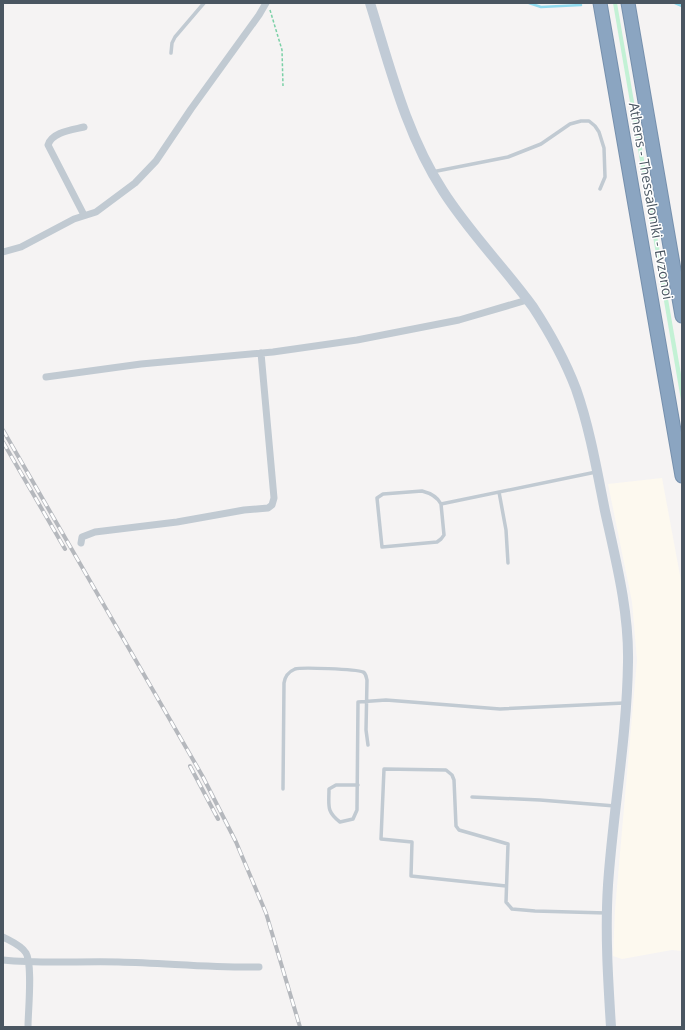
<svg xmlns="http://www.w3.org/2000/svg" width="685" height="1030" viewBox="0 0 685 1030" font-family="'Open Sans',sans-serif">
	<style>
		.commercial { fill: #fdf9ef }
		.grass { fill: #c3f1d5 }
		.lines { fill: none; stroke-linecap: round; stroke-linejoin: round }
		.stream { stroke: #90daee; stroke-width: 2.5 }
		.highway-casing { stroke: #7690ad; stroke-width: 15 }
		.path { stroke: #7ad0a6; stroke-width: 1.5; stroke-dasharray: 3 2; stroke-linecap: butt }
		.lane { stroke: #c1cad2; stroke-width: 3.5 }
		.street { stroke: #c1cad2; stroke-width: 7 }
		.secondary { stroke: #c1cbd6; stroke-width: 10 }
		.highway { stroke: #8ba5c1; stroke-width: 13 }
		.rail-casing { stroke: #b5b8bd; stroke-width: 4 }
		.rail { stroke: #fff; stroke-width: 2.5; stroke-dasharray: 8; stroke-linecap: butt }
		.labels { text-anchor: middle; stroke-width: 3; stroke-linejoin: round; paint-order: stroke }
		.street-label { font-size: 14px; fill: #4a5661; stroke: #fff }
	</style>
	<rect width="100%" height="100%" fill="#f5f3f3"/>
	<path class="commercial" d="M662 478 682 586V951L672 950 622 959 613 956 615 910 637 660 632 602 608 484Z"/>
	<path class="grass" d="M613 3H617L682 380V406Z"/>
	<g class="lines">
		<path class="stream" d="M529 3 541 7 581 5
			M675 3 682 6"/>
		<defs>
			<path id="highway" d="M600 3 682 476
				M628 3 682 316"/>
		</defs>
		<use href="#highway" class="highway-casing"/>
		<path class="path" d="M270 10 282 50 283 86"/>
		<path class="lane" d="M171 53 172 43 175 37 204 3
			M432 172 508 157 541 144 570 124 581 121H589L595 126 599 132 604 148 605 177 600 189
			M422 491C430 493 437 496 441 504L444 535 441 539 437 542 382 547 377 498 383 494Z
			M499 492 506 530 508 563
			M441 504 596 472
			M358 785H336L329 789C329 806 326 811 340 822L353 819 357 810 358 702 386 700 500 709 624 703
			M283 789 284 683C285 676 288 672 295 669 301 667 356 669 363 672 366 673 366 677 367 680L366 730 368 745
			M472 797 540 800 615 806
			M506 886 411 876 412 842 381 839 384 769 446 770 452 775 454 780 456 826 459 830 508 844 506 902 512 909 535 911 606 913"/>
		<path class="street" d="M84 215 48 145C52 132 72 130 84 127
			M3 252 21 247 74 219 96 212 135 183 156 161 191 109 259 15 266 3
			M46 377 141 364 273 352 357 340 459 320 527 300
			M81 543 82 537 95 532 177 522 244 510 268 508 272 505 274 498 261 353
			M3 937C10 941 21 945 26 953 33 965 28 1011 28 1027
			M3 960C41 964 80 961 119 962 166 963 212 968 259 967"/>
		<path class="secondary" d="M370 3C390 67 406 134 443 191 469 232 504 267 533 307 550 333 565 360 576 389 590 429 597 471 605 511 616 561 629 611 628 662 627 737 613 811 608 885 605 932 608 980 611 1027"/>
		<use href="#highway" class="highway"/>
		<defs>
			<path id="rail" d="M3 430 203 777 236 842 266 913 300 1027
				M3 442 65 549
				M190 766 218 819"/>
		</defs>
		<use href="#rail" class="rail-casing"/>
		<use href="#rail" class="rail"/>
	</g>
	<g class="labels">
		<g class="street-label">
			<text transform="translate(651 201) rotate(80)" y="5">Athens - Thessaloniki - Evzonoi</text>
		</g>
	</g>
	<rect width="685" height="1030" fill="none" stroke="#4a5661" stroke-width="8"/>
</svg>
